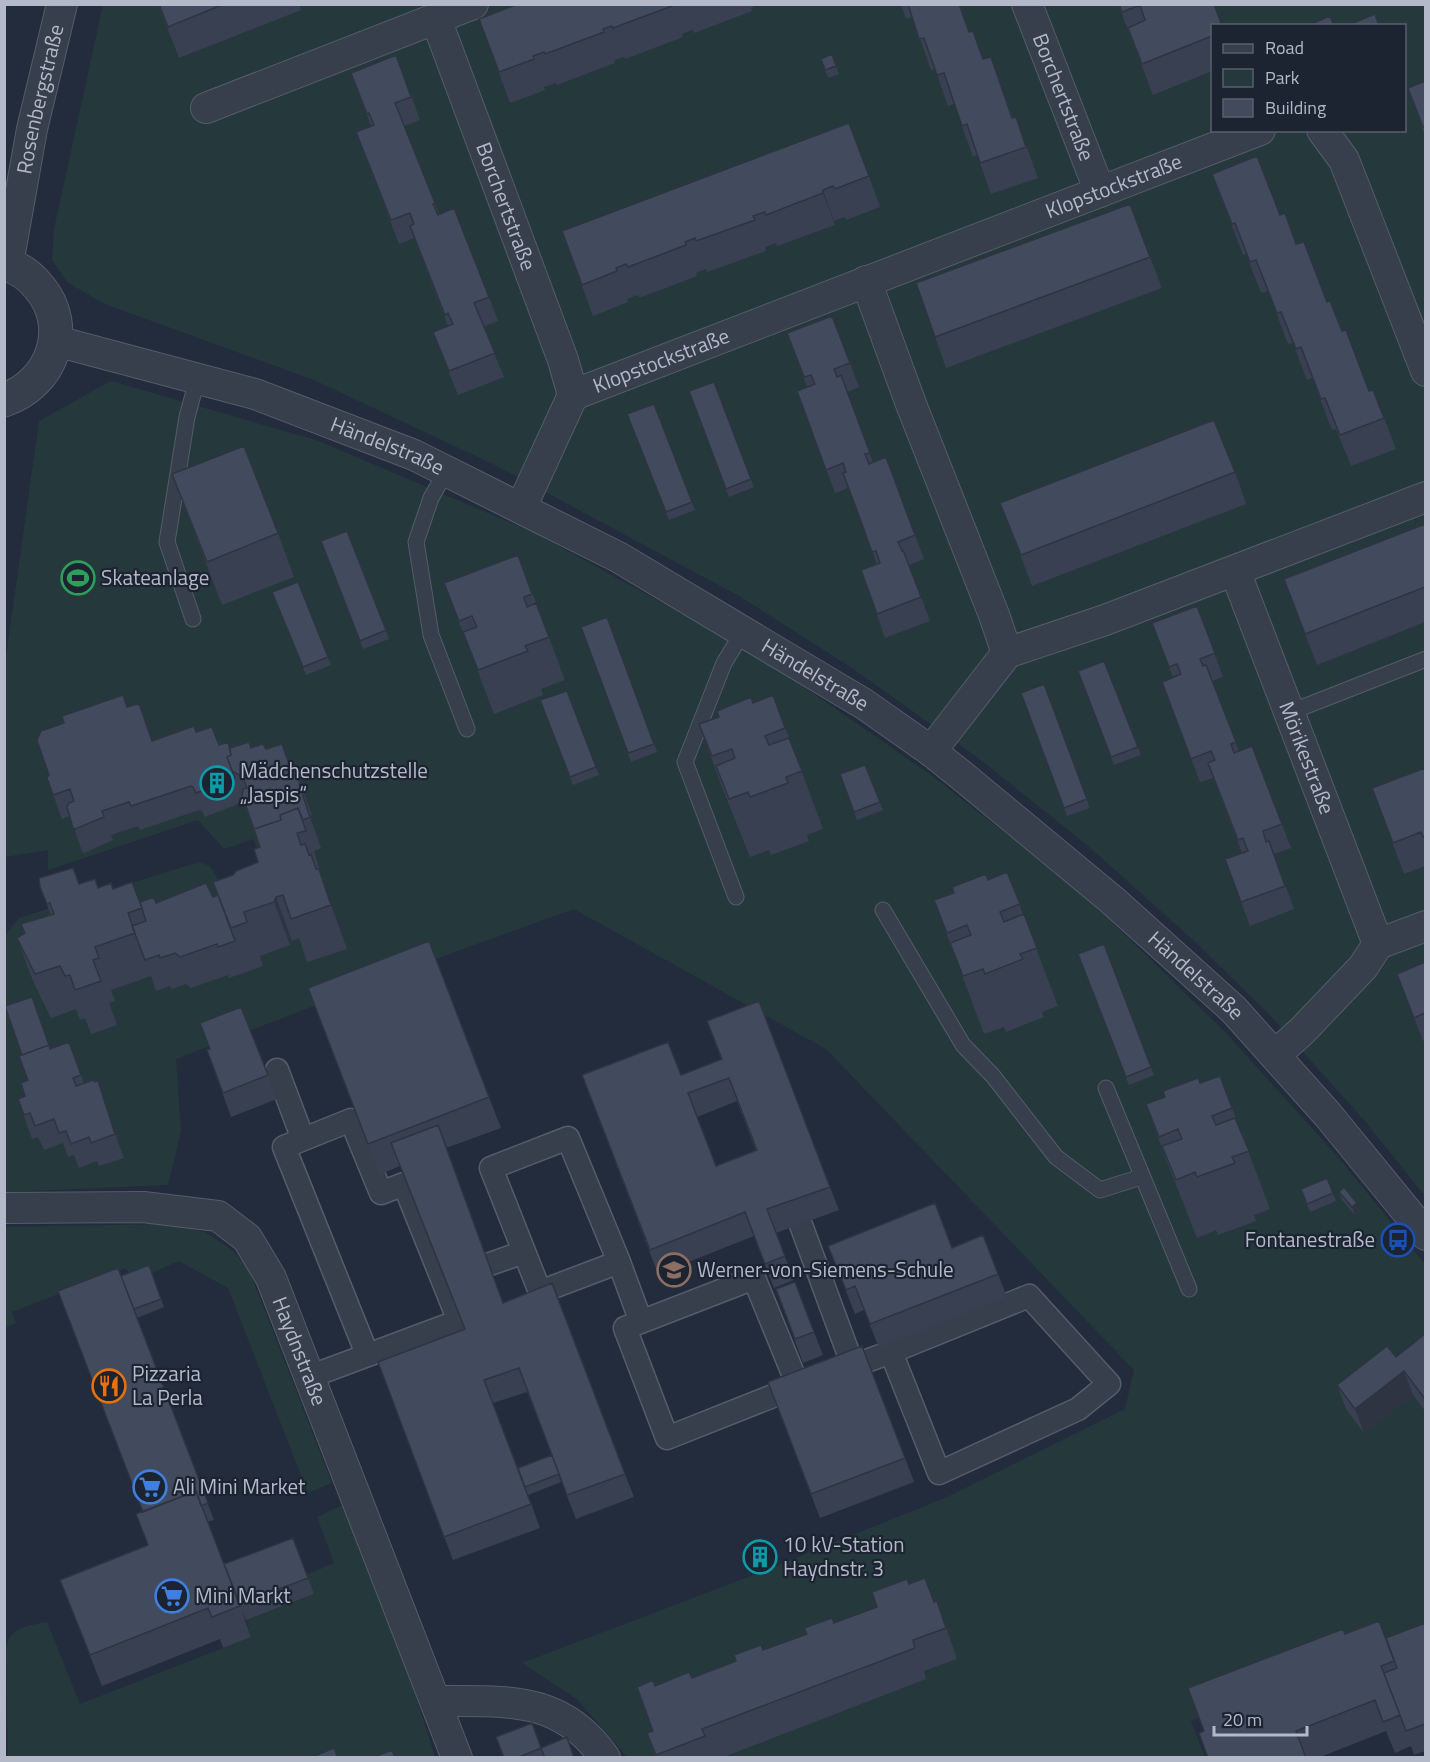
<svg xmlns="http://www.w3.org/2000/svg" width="1430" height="1762" viewBox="0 0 1430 1762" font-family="'Titillium Web',sans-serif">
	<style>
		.green { fill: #25393d; fill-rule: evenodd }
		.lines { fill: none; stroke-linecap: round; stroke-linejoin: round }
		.service-casing { stroke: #555c6a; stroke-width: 17 }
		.pedestrian-casing { stroke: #555c6a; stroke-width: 25 }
		.minor-casing { stroke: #555c6a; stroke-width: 32 }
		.tertiary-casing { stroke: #555c6a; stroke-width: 35 }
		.service { stroke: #373e4c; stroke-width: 15 }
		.pedestrian { stroke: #373e4c; stroke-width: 22 }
		.minor { stroke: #373e4c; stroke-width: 30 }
		.tertiary { stroke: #373e4c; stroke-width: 33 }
		.wall { fill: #394051; fill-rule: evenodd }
		.shaded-wall { fill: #2e3442 }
		.building { fill: #424b5e; stroke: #2e3442; stroke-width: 1.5; fill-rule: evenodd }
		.labels { text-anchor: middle; stroke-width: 4.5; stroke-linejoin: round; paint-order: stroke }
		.street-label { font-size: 21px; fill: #b3b9c8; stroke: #1c2331 }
		.poi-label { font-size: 21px; fill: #b3b9c8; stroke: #1c2331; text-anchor: start }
	</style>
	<rect width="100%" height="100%" fill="#232c3c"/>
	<path class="green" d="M103 5H1425V1196L1364 1120 1268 1013 1192 939 1087 845 977 757 855 670 741 597 495 465 314 380 105 304 67 282 52 260 54 229ZM1212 26H1404V130H1212Z
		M111 381 316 440 535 533 759 656 931 775 1085 896 1226 1033 1338 1157 1425 1264V1648L1353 1657 1191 1721 1205 1757H627L577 1699 522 1663 751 1576 945 1498 1125 1409 1134 1370 826 1049 574 909 449 954 176 1059 181 1131 168 1185 5 1192 4 937 19 918 199 862 210 866 223 888 265 873 254 839 224 849 198 820 48 870V850L5 857 6 657 39 421Z
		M171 1224 205 1232 233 1251 249 1270 332 1483 308 1493 228 1288 179 1261 133 1281 126 1268 12 1312 16 1323 5 1328 4 1227Z
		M343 1505 414 1691 435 1757 8 1758 6 1649C11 1625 26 1627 47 1622L80 1704 251 1637 246 1620 314 1594 306 1575 334 1563 317 1517Z"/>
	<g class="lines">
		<defs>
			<path id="service" d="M447 470 431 498 416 542 431 635 467 729
				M193 619 167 542 187 417 197 380
				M1288 713 1426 659
				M736 897 685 762 724 663 743 632
				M883 910 963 1045 993 1076 1056 1157 1100 1190 1141 1177
				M1106 1088 1189 1289"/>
			<path id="pedestrian" d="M277 1070 303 1139
				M568 1138 619 1262 540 1292 491 1168Z
				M801 1225 853 1366 891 1352
				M619 1262 641 1322
				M490 1264 524 1252
				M754 1278 798 1386 667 1438 625 1328Z
				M1029 1296 1109 1384 1078 1409 939 1473 891 1352Z
				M309 1377 459 1321 404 1184 381 1193 351 1120 284 1147 367 1354"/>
			<g id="minor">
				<path id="s1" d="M1027 4 1100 192"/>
				<path id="s2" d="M436 19 563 360 573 395"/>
				<path d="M206 108 473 4"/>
				<path d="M1322 130 1344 160 1426 371"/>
				<path id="s3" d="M8 264 32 129 62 4"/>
				<path d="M866 281 911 404 994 615 1007 653"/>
				<path id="s4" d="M56 341 255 394 414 455 618 557 864 704 931 751 961 775 1112 900 1234 1010 1328 1115 1426 1235"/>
				<path id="s5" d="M521 508 573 395 1260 130"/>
				<path id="s6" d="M1235 571 1378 944"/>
				<path d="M931 751 1007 653 1105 620 1426 497"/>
				<path d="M1275 1055 1302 1031 1363 967 1378 944 1426 926"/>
				<path id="s7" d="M4 1208 143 1207 218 1216 247 1238 271 1278 457 1758"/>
				<path d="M436 1701C505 1702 560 1694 605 1758"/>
			</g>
			<path id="tertiary" d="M4 264C18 267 30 276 39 287 73 327 52 384 4 400"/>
		</defs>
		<use href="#service" class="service-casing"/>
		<use href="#pedestrian" class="pedestrian-casing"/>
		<use href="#minor" class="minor-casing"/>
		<use href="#tertiary" class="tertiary-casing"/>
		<use href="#service" class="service"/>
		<use href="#pedestrian" class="pedestrian"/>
		<use href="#minor" class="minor"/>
		<use href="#tertiary" class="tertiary"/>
	</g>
	<path class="wall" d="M158 4H299L301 10 179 58Z
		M518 4H760L751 8 752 11 694 33 693 30 682 34 683 37 625 59 624 57 614 60 615 63 557 85 556 83 544 87 545 90 510 103 479 19Z
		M901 4H960L969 32 983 59 991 57 1013 118 1016 117 1038 178 991 194 977 155 973 157 954 104 948 106 935 69 931 70 912 17 906 19Z
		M1118 4H1214L1212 26V71L1153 95Z
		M832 54 839 74 828 78 821 59Z
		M396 55 420 120 404 126 439 214 489 297 498 321 483 327 504 377 458 395 433 332 448 326 414 238 399 244 356 132 371 126 351 73Z
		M1425 81V136L1419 119Z
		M1212 174 1280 215 1342 331 1369 391 1373 390 1396 449 1351 466 1336 429 1332 430 1312 378 1307 380 1293 343 1288 344 1268 291 1261 293 1246 254 1243 255Z
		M869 176 880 207 846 220 845 217 834 221 835 225 777 246 776 243 765 247 766 251 707 272 706 269 696 273 697 276 639 298 638 295 627 299 628 302 593 316 562 231Z
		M1130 204 1162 288 946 368 916 283Z
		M832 316 859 387 847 392 873 462 886 457 924 559 909 565 930 621 885 638 861 570 877 564 848 488 835 493 797 391 807 387 787 333Z
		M714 382 754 487 729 497 689 391Z
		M654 404 695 510 669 520 627 414Z
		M1235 472 1246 504 1032 586 1000 503Z
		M172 474 278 533 294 577 222 605Z
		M1425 524V622L1317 665 1284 579Z
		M347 531 389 639 363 649 321 541Z
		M518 555 565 680 541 689 543 695 494 714 444 583Z
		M298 582 331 665 306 675 272 592Z
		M1197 606 1223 677 1212 681 1239 751 1282 824 1291 848 1274 854 1294 909 1250 926 1225 859 1242 853 1213 778 1200 782 1162 682 1173 678 1152 623Z
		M607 617 657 752 631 762 581 627Z
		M1104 661 1141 755 1114 765 1078 671Z
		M1044 684 1090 808 1067 816 1021 693Z
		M567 691 599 775 573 785 540 700Z
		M123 695 127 707 152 741 196 732 219 745 230 748 266 749 288 761 292 759 312 815H310L321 848 314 851 321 875 347 949 307 962 299 938 292 941 290 945 260 956 263 966 229 978 228 975 191 988 186 984 172 989 170 986 156 991 151 976 111 990 115 1001 109 1003 117 1025 91 1034 85 1018 80 1020 76 1009 51 1018 33 981 17 938 51 915 40 887 79 884 113 889 132 882 145 918 156 903 213 897 218 895 233 875 258 862 260 847 244 803 243 802 205 817 202 811 199 810 140 830 138 826 111 835 113 840 84 853 82 851 70 816 62 819 47 778 64 723Z
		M773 695 823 829 807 835 809 841 771 855 769 850 750 857 720 782 699 724Z
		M865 765 883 810 857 820 840 774Z
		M1425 768V866L1404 874 1372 788Z
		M1007 872 1058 1006 1042 1012 1044 1017 1006 1032 1004 1027 984 1034 934 900Z
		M1104 944 1154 1075 1129 1085 1078 954Z
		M1425 962V1040L1423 1041 1397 974Z
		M308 988 489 1097 501 1128 446 1148 503 1303 625 1474 634 1497 576 1519 553 1460 561 1482 528 1495 540 1528 453 1560 378 1362 465 1329 400 1166 379 1175ZM527 1392 552 1455 518 1468 493 1403Z
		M707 1021 830 1187 839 1210 776 1233 794 1280 774 1288 754 1236 658 1274 582 1075H681L721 1059ZM737 1101 756 1151 716 1166 697 1117Z
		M69 1042 84 1083 98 1081 124 1158 99 1166 97 1161 79 1168 74 1155 68 1157 63 1143 44 1150 38 1137 32 1139 18 1099 25 1096 28 1080 50 1049Z
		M207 1050 268 1075 277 1099 231 1117Z
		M1220 1076 1270 1209 1254 1215 1256 1221 1218 1235 1216 1230 1197 1238 1167 1162 1146 1104Z
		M1327 1178 1336 1201 1310 1212 1301 1189Z
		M1339 1192 1360 1211 1355 1215 1342 1200Z
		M828 1246 952 1248 998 1274 1007 1297 879 1348 864 1310 855 1314Z
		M149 1265 164 1307 137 1318 214 1520 207 1522 224 1564 293 1538 314 1594 246 1620 242 1612 251 1637 223 1648 220 1639 102 1686 60 1580 148 1545 136 1514 142 1512 121 1276Z
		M776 1289 814 1332 823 1355 803 1363Z
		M1425 1334V1411L1413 1395 1364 1433 1346 1409 1337 1385 1396 1357Z
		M777 1406 905 1458 914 1482 820 1518Z
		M761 1539 770 1562 757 1567 747 1544Z
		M909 1584 934 1602 937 1601 957 1659 924 1671 926 1679 721 1758H656L647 1733 653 1731 655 1686 692 1678 877 1607Z
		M1425 1623V1751L1414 1755 1411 1746 1395 1753 1386 1731 1318 1758H1208L1204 1731 1345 1634 1386 1638Z
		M532 1723 544 1756 541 1758H504Z"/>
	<path class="shaded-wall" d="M823 190 834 221 835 225 823 193Z
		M292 759 303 791 312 815 300 784Z
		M299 784 310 815 321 848 310 817Z
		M319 869 335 912 347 949 331 905Z
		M276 897 292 941 290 945 274 902Z
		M98 1081 106 1105 124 1158 115 1134Z
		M1357 1203 1360 1211 1355 1215 1352 1207Z
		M1404 1371 1413 1395 1364 1433 1355 1409Z"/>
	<path class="building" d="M159 4H224L168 27Z
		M518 4H671L672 6 613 28 612 26 603 29 604 32 545 54 544 52 533 56 534 59 499 72 479 19Z
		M908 4H959L969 32 973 31 983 59 991 57 1012 118 1016 117 1026 147 980 163 967 124 962 126 944 73 937 75 924 38 919 39Z
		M1119 4H1214L1222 26H1212V36L1142 64 1128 28 1145 20 1140 5 1122 12Z
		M1375 14 1379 26H1346Z
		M1330 16 1334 26H1307Z
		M832 54 836 66 825 70 821 59Z
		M396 55 411 97 395 103 435 203 433 204 438 215 454 208 489 297 474 303 495 353 449 371 433 332 453 324 448 313 445 315 410 226 414 224 410 213 391 220 356 132 374 125 369 113 367 114 351 73Z
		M1425 81V126L1423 127 1408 88Z
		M849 123 869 176 835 189 833 186 823 190V193L766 215 765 212 753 216 755 220 696 241 695 238 685 242 686 245 628 267 626 264 616 268 617 271 582 285 562 231Z
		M1257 156 1280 215 1285 213 1296 244 1304 242 1327 302 1330 301 1342 331 1346 330 1369 391 1373 390 1384 418 1340 435 1325 398 1321 399 1301 347 1296 349 1281 312 1277 313 1256 260 1250 262 1235 223 1232 224 1212 174Z
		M1130 204 1150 257 935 337 916 283Z
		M832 316 850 363 834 369 837 377 841 375 870 453 865 454 869 464 886 457 915 535 898 542 902 551 903 550 921 597 877 614 861 570 880 563 876 551 872 552 858 513 843 473 846 472 843 463 826 470 797 391 815 384 811 375 804 377 787 333Z
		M714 382 751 479 726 489 689 391Z
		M654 404 692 502 666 512 627 414Z
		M1214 420 1235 472 1021 555 1000 503Z
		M244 446 278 533 207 562 172 474Z
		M1425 524V587L1305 634 1284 579Z
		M347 531 386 630 360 641 321 541Z
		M518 555 532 594 524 597 527 607 536 603 549 637 525 646 528 651 478 670 463 632 477 627 472 616 459 621 444 583Z
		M298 582 328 657 303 667 272 592Z
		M1197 606 1215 653 1200 659 1203 666 1206 665 1236 742 1231 744 1234 753 1252 746 1282 824 1263 831 1266 842 1269 841 1285 886 1241 902 1225 859 1248 851 1243 838 1238 840 1208 763 1215 760 1211 751 1191 759 1162 682 1181 674 1177 664 1169 667 1152 623Z
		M607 617 654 744 628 753 581 627Z
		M1104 661 1138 747 1111 757 1078 671Z
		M1044 684 1087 799 1064 808 1021 693Z
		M567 691 596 767 570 777 540 700Z
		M123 695 127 707 137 704 140 706 152 741 194 726 196 732 212 727 219 745 228 742 231 755 227 757 235 778 196 793 193 787 191 786 131 806 129 802 102 811 104 817 75 829 73 828 67 807 69 803 74 801 70 789 53 795 47 778 49 775 37 740 41 731 64 723 62 716Z
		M773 695 785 728 765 736 769 745 789 738 802 771 786 777 788 783 750 797 748 792 729 799 716 766 735 758 732 749 712 756 699 724 719 717 717 711 751 697 753 703Z
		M249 742 251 748 263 744 266 749 282 744 288 761 292 759 300 784H299L310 817 303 820 298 808 280 815 281 820 254 829 242 795 243 789 247 788 243 777 232 771 227 757 231 755 230 748Z
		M865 765 880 802 854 812 840 774Z
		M1425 768V836L1423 837 1421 832 1393 843 1372 788Z
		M298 808 306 831 297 833 301 845 305 844 309 855 311 854 316 869H319L331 905 291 919 283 895 276 897 274 902 244 912 247 922 231 928 213 882 233 875 236 871 258 862 254 849 260 847 254 829 281 820 280 815Z
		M73 868 79 884 95 879 98 888 111 883 113 889 132 882 142 908 128 913 135 933 95 947 99 958 93 960 101 981 75 990 70 975 65 976 60 966 35 974 17 938 25 933 21 924 54 914 50 903 47 904 40 887 39 878Z
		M1007 872 1020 904 1000 912 1004 922 1024 914 1037 948 1020 954 1023 959 985 974 983 969 963 976 950 943 971 935 967 925 947 933 934 900 954 893 952 887 986 874 988 880Z
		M206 883 213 897 218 895 235 941 218 947 217 944 180 957 175 953 160 958 159 955 145 960 132 926 146 921 140 902 154 897 156 903Z
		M429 941 489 1097 368 1144 308 988Z
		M1104 944 1151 1067 1126 1077 1078 954Z
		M1425 962V1013L1414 1018 1397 974Z
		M32 997 49 1045 22 1055 5 1006Z
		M759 1001 830 1187 767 1209 785 1256 765 1264 745 1212 650 1250 582 1075 668 1042 681 1075 722 1059 707 1021ZM729 1078 757 1150 716 1166 688 1093Z
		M241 1007 268 1075 223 1093 207 1050 210 1049 200 1023Z
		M69 1042 81 1075 73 1078 76 1086 93 1080 94 1082 98 1081 115 1134 91 1143 89 1137 71 1144 66 1131 59 1133 54 1119 35 1126 30 1113 24 1115 18 1099 25 1096 21 1083 28 1080 19 1056 49 1045 50 1049Z
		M1220 1076 1232 1108 1212 1116 1216 1125 1235 1118 1249 1151 1232 1157 1235 1163 1197 1177 1195 1172 1176 1180 1162 1146 1182 1139 1178 1129 1159 1137 1146 1104 1165 1097 1163 1091 1198 1078 1200 1083Z
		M438 1125 503 1303 552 1283 625 1474 567 1495 519 1368 484 1380 531 1504 444 1537 378 1362 465 1329 391 1143Z
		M1327 1178 1333 1193 1307 1204 1301 1189Z
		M1344 1187 1357 1203 1352 1207 1339 1192Z
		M935 1203 952 1248 983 1235 998 1274 870 1324 855 1286 846 1290 828 1246Z
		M149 1265 161 1299 134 1309 121 1276Z
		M118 1268 208 1503 201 1506 196 1491 143 1512 58 1291Z
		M795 1282 814 1332 795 1339 776 1289Z
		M1425 1334V1399L1404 1371 1355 1409 1337 1385 1387 1346 1396 1357Z
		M862 1346 905 1458 811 1494 768 1382Z
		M552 1455 559 1474 525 1487 518 1468Z
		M196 1491 240 1606 212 1617 208 1608 90 1655 60 1580 148 1545 136 1514Z
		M293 1538 308 1578 240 1604 224 1564Z
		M761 1539 767 1554 754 1559 747 1544Z
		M925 1578 934 1602 937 1601 946 1628 913 1640 915 1648 702 1729 705 1736 656 1755 647 1733 653 1731 637 1687 653 1680 655 1686 689 1672 692 1678 736 1661 734 1655 761 1645 763 1650 807 1634 804 1628 832 1618 834 1623 877 1607 872 1592 907 1579 909 1584Z
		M1379 1621 1394 1661 1381 1666 1400 1715 1383 1722 1375 1700 1296 1731 1306 1758H1208L1199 1733 1204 1731 1188 1688 1343 1629 1345 1634Z
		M1425 1623V1724L1406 1731 1384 1673 1397 1668 1386 1638Z
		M532 1723 541 1748 517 1758H504L496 1737Z
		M567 1737 574 1758H545L541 1748Z
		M334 1748 338 1758H310Z
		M392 1750 395 1758H372Z
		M299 1754 300 1758H291Z"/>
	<defs>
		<symbol id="stadium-ring" viewBox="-11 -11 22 22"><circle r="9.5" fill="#1c2331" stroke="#2e9e5b" stroke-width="1.5"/><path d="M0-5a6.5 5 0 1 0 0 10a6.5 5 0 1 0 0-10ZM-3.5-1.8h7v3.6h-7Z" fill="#2e9e5b"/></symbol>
		<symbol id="building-ring" viewBox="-11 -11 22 22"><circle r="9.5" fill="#1c2331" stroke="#0f9aa8" stroke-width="1.5"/><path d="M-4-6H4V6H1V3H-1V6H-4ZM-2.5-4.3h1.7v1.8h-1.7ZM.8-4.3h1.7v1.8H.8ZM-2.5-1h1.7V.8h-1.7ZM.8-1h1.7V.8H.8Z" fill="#0f9aa8"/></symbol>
		<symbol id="bus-ring" viewBox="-11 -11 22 22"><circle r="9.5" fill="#1c2331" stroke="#1a4fb4" stroke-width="1.5"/><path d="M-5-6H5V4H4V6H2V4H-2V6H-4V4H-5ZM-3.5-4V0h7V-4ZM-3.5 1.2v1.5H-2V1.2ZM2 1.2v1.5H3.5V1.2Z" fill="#1a4fb4"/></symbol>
		<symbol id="school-ring" viewBox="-11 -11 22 22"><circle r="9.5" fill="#1c2331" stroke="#8d6e63" stroke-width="1.5"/><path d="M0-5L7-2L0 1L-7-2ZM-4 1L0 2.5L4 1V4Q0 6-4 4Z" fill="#8d6e63"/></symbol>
		<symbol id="restaurant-ring" viewBox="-11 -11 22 22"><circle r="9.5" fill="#1c2331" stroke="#e8710a" stroke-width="1.5"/><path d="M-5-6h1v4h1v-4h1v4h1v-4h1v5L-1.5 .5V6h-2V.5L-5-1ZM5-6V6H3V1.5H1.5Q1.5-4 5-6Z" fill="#e8710a"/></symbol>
		<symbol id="supermarket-ring" viewBox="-11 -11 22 22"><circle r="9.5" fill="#1c2331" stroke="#3f7fe0" stroke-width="1.5"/><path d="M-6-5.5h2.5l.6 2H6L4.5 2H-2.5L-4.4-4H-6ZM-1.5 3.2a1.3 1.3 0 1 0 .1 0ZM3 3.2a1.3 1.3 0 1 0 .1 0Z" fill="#3f7fe0"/></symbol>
	</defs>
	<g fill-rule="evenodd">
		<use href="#stadium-ring" x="59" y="559" width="38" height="38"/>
		<use href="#building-ring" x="198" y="764" width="38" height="38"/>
		<use href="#bus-ring" x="1379" y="1221" width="38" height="38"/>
		<use href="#school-ring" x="655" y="1251" width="38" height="38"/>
		<use href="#restaurant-ring" x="90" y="1367" width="38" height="38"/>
		<use href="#supermarket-ring" x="131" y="1468" width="38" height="38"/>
		<use href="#building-ring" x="741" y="1538" width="38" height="38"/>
		<use href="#supermarket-ring" x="153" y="1577" width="38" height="38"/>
	</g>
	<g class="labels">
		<g class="street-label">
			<text dy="7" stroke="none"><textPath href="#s1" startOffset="100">Borchertstraße</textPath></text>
			<text dy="7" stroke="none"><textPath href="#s3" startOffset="168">Rosenbergstraße</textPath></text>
			<text dy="7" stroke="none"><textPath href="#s5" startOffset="704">Klopstockstraße</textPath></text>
			<text dy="7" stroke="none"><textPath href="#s2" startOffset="200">Borchertstraße</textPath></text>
			<text dy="7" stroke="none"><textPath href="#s5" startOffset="219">Klopstockstraße</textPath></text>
			<text dy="7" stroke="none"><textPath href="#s4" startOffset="348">Händelstraße</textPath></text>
			<text dy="7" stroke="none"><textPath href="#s4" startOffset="834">Händelstraße</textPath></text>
			<text dy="7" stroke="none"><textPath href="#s6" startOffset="200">Mörikestraße</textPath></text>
			<text dy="7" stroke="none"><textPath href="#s4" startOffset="1320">Händelstraße</textPath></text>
			<text dy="7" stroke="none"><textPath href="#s7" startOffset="376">Haydnstraße</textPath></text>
		</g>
		<g class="poi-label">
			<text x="101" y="585">Skateanlage</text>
			<text x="240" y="778">Mädchenschutzstelle<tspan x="240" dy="24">„Jaspis“</tspan></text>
			<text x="1375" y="1247" text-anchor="end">Fontanestraße</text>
			<text x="697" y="1277">Werner-von-Siemens-Schule</text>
			<text x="132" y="1381">Pizzaria<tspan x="132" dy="24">La Perla</tspan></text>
			<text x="173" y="1494">Ali Mini Market</text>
			<text x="783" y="1552">10 kV-Station<tspan x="783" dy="24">Haydnstr. 3</tspan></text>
			<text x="195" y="1603">Mini Markt</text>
		</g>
	</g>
	<rect width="1430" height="1762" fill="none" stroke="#b3b9c8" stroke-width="12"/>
	<rect x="1211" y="24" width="195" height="108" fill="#1c2331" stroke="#585f6d" stroke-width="1.5"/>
	<rect x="1223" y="44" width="30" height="9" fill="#373e4c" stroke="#585f6d" stroke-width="1.5"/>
	<text x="1265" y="54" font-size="18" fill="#b3b9c8">Road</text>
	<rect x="1223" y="69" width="30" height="18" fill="#25393d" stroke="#585f6d" stroke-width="1.5"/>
	<text x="1265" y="84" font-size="18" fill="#b3b9c8">Park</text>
	<rect x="1223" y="99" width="30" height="18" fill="#424b5e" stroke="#585f6d" stroke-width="1.5"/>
	<text x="1265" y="114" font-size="18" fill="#b3b9c8">Building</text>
	<path d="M1214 1726v9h93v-9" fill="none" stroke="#b3b9c8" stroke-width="3"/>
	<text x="1223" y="1726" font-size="18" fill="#b3b9c8" stroke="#1c2331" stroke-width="4.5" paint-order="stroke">20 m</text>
</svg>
